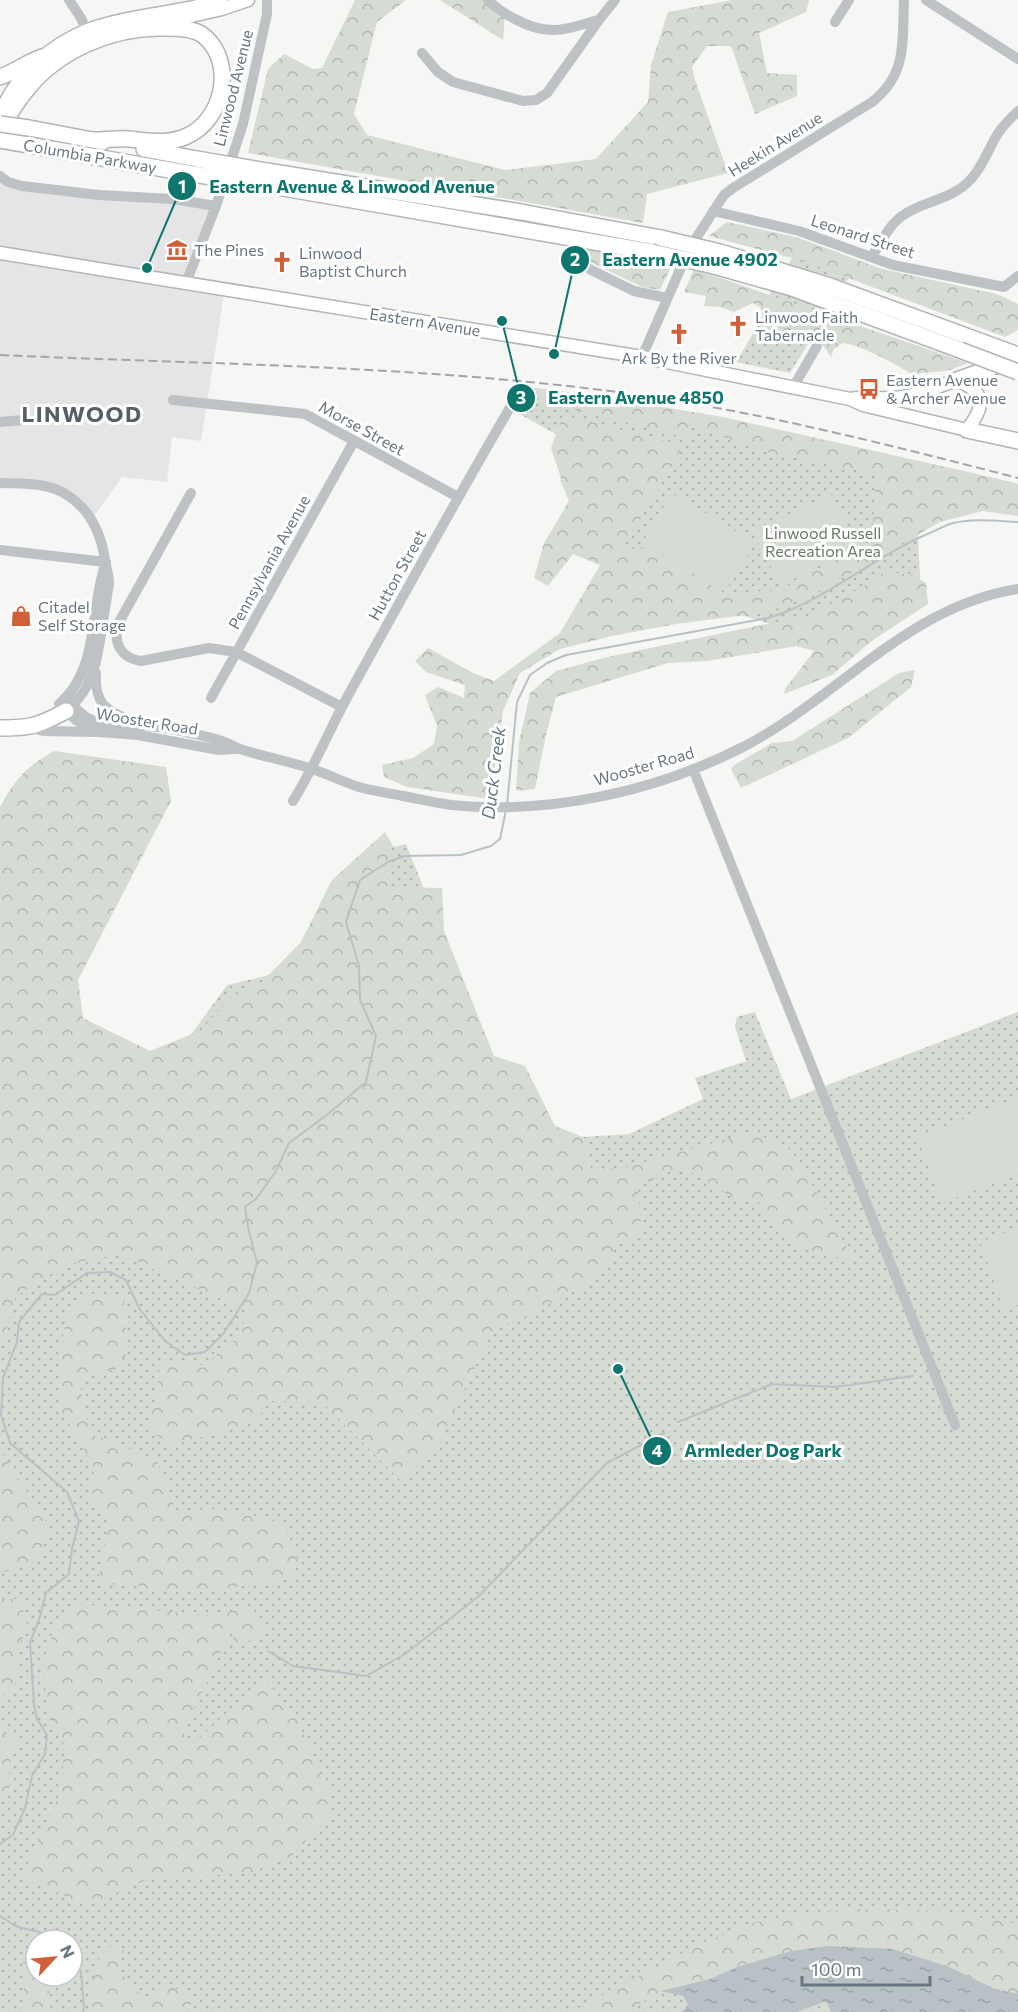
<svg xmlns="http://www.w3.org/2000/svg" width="1018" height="2012" viewBox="0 0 1018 2012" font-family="Commissioner,sans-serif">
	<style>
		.built { fill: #e4e5e4 }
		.green { fill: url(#green-dots); fill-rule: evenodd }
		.forest { fill: url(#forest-crowns) }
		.pitch { fill: #d6dbd3 }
		.water { fill: url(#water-ripples) }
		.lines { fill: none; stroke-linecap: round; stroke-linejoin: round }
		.stream { stroke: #b8c2c6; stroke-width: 2 }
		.major-casing { stroke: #b2b6b9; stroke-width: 15 }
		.highway-casing { stroke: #b2b5b8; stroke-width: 18 }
		.minor { stroke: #bec2c5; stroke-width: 10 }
		.major { stroke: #fff; stroke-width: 12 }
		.highway { stroke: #fff; stroke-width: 15 }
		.rail { stroke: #a0a6ab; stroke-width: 2; stroke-dasharray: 9 4.5; stroke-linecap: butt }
		.highway-bridge-casing { stroke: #b2b5b8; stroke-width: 18; stroke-linecap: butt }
		.highway-bridge { stroke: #fff; stroke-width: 15 }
		.labels { text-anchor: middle; stroke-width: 6; stroke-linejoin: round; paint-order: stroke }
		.street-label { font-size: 16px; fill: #697682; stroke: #fff }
		.poi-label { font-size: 16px; fill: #697682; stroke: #fff; text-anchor: start }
		.park-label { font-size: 16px; fill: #6a7a67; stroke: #fff }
		.water-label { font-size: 18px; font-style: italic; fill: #64777e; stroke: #fff }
		.district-label { font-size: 22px; font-weight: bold; letter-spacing: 1.5px; fill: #565f68; stroke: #fff }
		.leader { fill: none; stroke: #0f766e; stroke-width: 2 }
		.callout-dot { fill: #0f766e; stroke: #fff; stroke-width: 2 }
		.mark-label { font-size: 18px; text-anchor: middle; font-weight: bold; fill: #fff }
		.callout-label { font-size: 18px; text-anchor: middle; font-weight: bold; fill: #0f766e; stroke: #fff; stroke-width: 6; stroke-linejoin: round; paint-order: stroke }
	</style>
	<defs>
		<pattern id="green-dots" width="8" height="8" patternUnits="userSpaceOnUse" patternTransform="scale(1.5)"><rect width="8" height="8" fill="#d6dbd3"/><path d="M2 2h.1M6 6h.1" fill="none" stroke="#b2b6b1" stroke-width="1.8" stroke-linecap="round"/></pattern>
		<pattern id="forest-crowns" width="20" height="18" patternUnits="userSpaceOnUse" patternTransform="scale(1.5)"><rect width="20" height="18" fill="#d6dbd3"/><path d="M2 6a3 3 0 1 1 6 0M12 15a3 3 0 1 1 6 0" fill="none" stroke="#b2b6b1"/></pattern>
		<pattern id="water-ripples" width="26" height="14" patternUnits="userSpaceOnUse" patternTransform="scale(1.5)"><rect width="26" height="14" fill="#b8c2c6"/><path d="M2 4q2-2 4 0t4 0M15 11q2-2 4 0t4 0" fill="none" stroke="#9aa2a6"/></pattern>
	</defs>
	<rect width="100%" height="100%" fill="#f6f6f4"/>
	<path class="built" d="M0 176 8 182 216 206 186 282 225 288 201 441 172 437 167 482 122 477 92 519 66 494 0 483Z"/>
	<path class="green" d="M803 241 838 252 857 265 790 373 736 362 761 320 762 311 760 309Z
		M528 391 583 393 619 412 942 473 915 486 921 593 843 646 728 611 567 533 599 458 516 412Z
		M384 841 395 847 406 844 546 1195 611 1169 591 1170 583 1137 629 1134 703 1099 695 1078 746 1061 735 1027 737 1017 755 1012 791 1099 1018 1012V2012H0V1008L159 1079 227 985 304 967ZM36 1940H72V1976H36Z"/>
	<path class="forest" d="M355 0H406L377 22 354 114 367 135 505 170 596 159 648 102 651 65 668 12 732 0H809L806 12 759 33 767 73 797 75V96L755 114 731 46H707L692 67 695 80 728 173 647 194 643 223 248 153 268 69 284 54 313 69 322 68Z
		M440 0H488L505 14 503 40Z
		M727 222 796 237 882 269 997 294 1018 304V330L1005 337 803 261 709 236Z
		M576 247 672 265 660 290 642 287 576 255Z
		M694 269 968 363 947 371 911 374C894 363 861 345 843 343L834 349 831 357C824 346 813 329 799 332 790 333 784 337 775 336L767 326 766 311 753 303 734 312 720 307 704 306 706 296 684 292Z
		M522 386 597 396 723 417 995 478 1018 484V516L983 511 940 522 819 591 769 612 676 624 612 636 560 649 520 673 503 711 490 799 407 787 384 777 382 765 413 758 434 744 437 726 425 695 438 687 464 698 465 685 426 672 415 661 428 648 473 673 494 681 560 633 600 565 573 554 548 586 534 578 544 543 569 501 560 480 561 478 551 448 563 415 682 445 678 456 636 526 620 546 650 548 708 582 720 594 780 590 872 540 876 474 766 452 692 426 688 438 522 397Z
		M884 572 910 574 926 583 928 604 873 640 832 675 784 694 785 689 814 651 797 646 707 661 668 663 556 697 546 735 535 789 516 791 519 742 530 693 556 671 607 657 810 615 864 586Z
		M915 670 911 687 848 738 741 788 731 769 734 765 772 743 792 741 899 673Z
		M54 751 166 767 171 801 78 980 83 1018 150 1051 200 1031 235 993 261 983 301 942 332 880 385 832 392 844 387 887 442 888 444 931 494 1056 525 1066 555 1126 583 1137 591 1170 622 1168 753 1132 791 1150 815 1189 853 1260 818 1254 790 1243 756 1199 739 1201 681 1166 638 1187 642 1237 615 1245 607 1270 575 1291 515 1322 495 1326 440 1441 401 1481 322 1402 270 1401 254 1423 171 1445 150 1431 161 1360 204 1365 239 1337 246 1310 119 1254 66 1265 16 1296 0 1350V807C16 778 25 768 54 751Z
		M88 1293 124 1297 128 1352 115 1370 88 1373 81 1389 91 1435 112 1441 157 1461 176 1511 213 1509 284 1522 298 1560 292 1579 203 1592 98 1583 109 1520 90 1501 94 1468 60 1408V1349L69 1308Z
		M0 1450 49 1526 37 1562 0 1573Z
		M0 1599H16L22 1602 25 1619 28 1626 20 1644 16 1682 13 1692 2 1696 0 1700Z
		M77 1604 209 1615 253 1608 264 1631 236 1649 231 1630 184 1733 192 1745 264 1678 297 1720 329 1791 331 1816 290 1857 252 1872 143 1881 87 1906 22 1877 60 1794 65 1747 47 1710 43 1662 54 1629Z
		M0 1726 17 1743 16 1751 9 1761 10 1791 0 1803Z
		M852 1909 936 1910 1018 1924V1994L995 1989 947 1966 892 1949 827 1946 791 1951 737 1967 710 1979 661 1991 626 2012H571L697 1945 752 1923 801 1913Z
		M114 1944 124 1949 118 1970 139 1993 149 2000 160 1986 183 1990 193 2000 188 2012H93L94 2008 89 2002C97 1974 87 1964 114 1944Z
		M23 1962 36 1964V1976H47L51 2012H25Z"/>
	<path class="pitch" d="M672 493 755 543 725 592 642 543Z
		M831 494 858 544 781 586 753 533Z
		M1018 1098V1174L942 1203 917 1137Z
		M1018 1228V1305L1004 1310 980 1242Z"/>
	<path class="water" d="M827 1946 892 1949 947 1966 995 1989 1018 1994V2012H831L826 2001 797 2012H681L689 2006 683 1996 661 1991 710 1979 737 1967 791 1951Z"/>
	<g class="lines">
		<path class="stream" d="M507 805 517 702 530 675 547 663 566 655 768 618C825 601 869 560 923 536 933 532 943 526 953 523 975 518 996 521 1018 522
			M678 1422 772 1384 835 1387 913 1376
			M268 1651 293 1666 366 1676 405 1654 479 1596 607 1463 664 1433
			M0 1844 13 1835 25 1808 32 1776 45 1754 47 1735 37 1719 34 1705 30 1642 39 1620 46 1593 69 1574 72 1549 79 1521 67 1492 10 1443 1 1415 3 1378 17 1342 19 1322 42 1294 55 1295 87 1273 110 1272 126 1280 139 1308 165 1341 185 1355 205 1352 224 1333 249 1293 257 1263 248 1227 245 1207 256 1199 276 1171 289 1143 328 1114 366 1082 376 1036 360 1000 359 966 346 922 360 880 388 862 404 856 461 855 491 846 500 839 506 810
			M0 1916C5 1919 11 1924 16 1926 28 1931 50 1932 57 1940
			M72 1957 81 1972 84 2007 83 2012"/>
		<defs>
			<path id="major" d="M157 24 222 9 248 0
				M0 114C8 94 21 76 37 62 93 10 153 21 221 0
				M0 253 642 357 850 399 863 405 967 430C985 406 987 393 957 380 936 387 915 397 893 398 878 399 864 396 850 399"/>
			<path id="highway" d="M0 77C15 72 27 62 42 57
				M29 128 103 142
				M0 130C8 117 15 104 25 92 56 51 113 26 165 28 177 28 194 28 204 36 236 63 223 120 187 136 168 145 149 141 129 139 117 138 105 140 93 140
				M0 140 192 174
				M144 149 197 159
				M267 171 521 212 661 238
				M260 184 652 252
				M720 252 830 286 1018 355
				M714 266 792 288 960 350
				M957 380 1007 362
				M967 430 1018 441
				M0 728C31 728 38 726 66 711"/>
		</defs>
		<use href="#major" class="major-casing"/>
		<use href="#highway" class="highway-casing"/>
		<path class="minor" d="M69 0 81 18 89 37
			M488 0C496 8 505 14 515 19 548 37 565 30 598 20
			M926 0 1018 59
			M835 22 849 0
			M422 53 438 72 453 82 523 101 536 100 547 93 599 20 615 0
			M0 176 8 182 22 186 99 195 172 199 216 206
			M713 211 799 231 893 265 1004 287 1018 276
			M872 256C881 243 889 225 902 216 924 200 951 201 971 179 983 166 988 150 997 135 1002 126 1010 119 1018 111
			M572 258 593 271 634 291 667 298
			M186 283 216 206 243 124 267 14V0
			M642 357 689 249 724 195 733 188 872 102C908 74 902 41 904 0
			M794 386 817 346
			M173 400 305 414 458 497
			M0 422 23 420
			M0 483C22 484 48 482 67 495 91 510 101 533 105 560 106 567 109 575 109 583 107 598 104 613 102 628 97 660 94 688 67 710
			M191 493 118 624C113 643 121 658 141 661L209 648 236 652 342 707
			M0 550 106 562
			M106 562C89 609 100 670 59 704L76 720 99 732 138 735 219 750 236 749
			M96 673C94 703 106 712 133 721
			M211 698 354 441
			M65 699 87 718 95 721C113 724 131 724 149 726 170 728 202 735 222 741 229 743 234 747 240 749 264 757 289 761 312 769 328 774 343 782 359 787 373 791 388 793 403 796 419 799 435 803 451 805 550 815 658 791 745 746 840 696 908 606 1018 589
			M30 728 43 731 95 732
			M693 769 955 1425
			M293 801C315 766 330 728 350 692 404 594 458 496 515 399"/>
		<use href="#major" class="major"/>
		<use href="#highway" class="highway"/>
		<path class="rail" d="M0 355C198 364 397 365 593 389 738 406 878 442 1018 478"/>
		<defs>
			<path id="highway-bridge" d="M0 124 29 128
				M197 159 267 171
				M192 174 260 184
				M661 238 720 252
				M652 252 714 266
				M960 350 1018 372"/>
		</defs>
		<use href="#highway-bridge" class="highway-bridge-casing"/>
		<use href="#highway-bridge" class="highway-bridge"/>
	</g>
	<defs>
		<symbol id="museum-bare" viewBox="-9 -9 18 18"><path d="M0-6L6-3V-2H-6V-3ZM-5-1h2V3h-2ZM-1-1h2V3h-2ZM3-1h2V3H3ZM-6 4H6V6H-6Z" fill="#d15f39" stroke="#fff" stroke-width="2.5" paint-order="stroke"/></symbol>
		<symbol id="church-bare" viewBox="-9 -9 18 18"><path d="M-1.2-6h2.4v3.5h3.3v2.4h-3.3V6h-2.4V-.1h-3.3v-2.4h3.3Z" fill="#d15f39" stroke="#fff" stroke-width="2.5" paint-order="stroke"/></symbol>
		<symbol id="bus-bare" viewBox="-9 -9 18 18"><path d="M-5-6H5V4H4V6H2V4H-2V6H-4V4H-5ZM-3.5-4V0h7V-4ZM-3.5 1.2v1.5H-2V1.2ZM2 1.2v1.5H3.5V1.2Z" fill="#d15f39" stroke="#fff" stroke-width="2.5" paint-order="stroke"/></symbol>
		<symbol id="shop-bare" viewBox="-9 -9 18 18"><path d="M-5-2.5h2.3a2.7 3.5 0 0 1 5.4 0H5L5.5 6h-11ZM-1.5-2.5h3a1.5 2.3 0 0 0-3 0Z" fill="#d15f39" stroke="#fff" stroke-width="2.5" paint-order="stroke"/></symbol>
	</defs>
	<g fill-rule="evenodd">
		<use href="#museum-bare" x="162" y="235" width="30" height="30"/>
		<use href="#church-bare" x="267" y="247" width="30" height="30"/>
		<use href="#church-bare" x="723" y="311" width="30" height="30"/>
		<use href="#church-bare" x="664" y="319" width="30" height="30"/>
		<use href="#bus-bare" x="854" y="374" width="30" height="30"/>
		<use href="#shop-bare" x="6" y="601" width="30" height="30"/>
	</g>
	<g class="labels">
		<g class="street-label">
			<text transform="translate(233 88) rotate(-76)" y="6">Linwood Avenue</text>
			<text transform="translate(775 144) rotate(-32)" y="6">Heekin Avenue</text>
			<text transform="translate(90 156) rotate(10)" y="6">Columbia Parkway</text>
			<text transform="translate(863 236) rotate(18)" y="6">Leonard Street</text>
			<text transform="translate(425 322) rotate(9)" y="6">Eastern Avenue</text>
			<text transform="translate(362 428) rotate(29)" y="6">Morse Street</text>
			<text transform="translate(269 562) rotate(-61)" y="6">Pennsylvania Avenue</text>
			<text transform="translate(397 575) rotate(-61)" y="6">Hutton Street</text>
			<text transform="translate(147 721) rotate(9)" y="6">Wooster Road</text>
			<text transform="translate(644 766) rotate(-16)" y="6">Wooster Road</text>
		</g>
		<g class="poi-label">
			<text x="194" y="256">The Pines</text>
			<text x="299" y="259">Linwood<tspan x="299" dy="18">Baptist Church</tspan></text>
			<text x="755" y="323">Linwood Faith<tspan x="755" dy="18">Tabernacle</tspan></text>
			<text x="679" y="364" text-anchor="middle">Ark By the River</text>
			<text x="886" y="386">Eastern Avenue<tspan x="886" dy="18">&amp; Archer Avenue</tspan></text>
			<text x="38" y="613">Citadel<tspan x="38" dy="18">Self Storage</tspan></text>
		</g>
		<g class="park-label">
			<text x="823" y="539">Linwood Russell<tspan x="823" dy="18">Recreation Area</tspan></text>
		</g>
		<g class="water-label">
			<text transform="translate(494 773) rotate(-83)" y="6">Duck Creek</text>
		</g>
		<g class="district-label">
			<text x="82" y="422">LINWOOD</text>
		</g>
	</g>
	<path class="leader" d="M147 268L182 186M554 354L575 260M502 321L521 398M618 1369L657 1451"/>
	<g class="callout-dot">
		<circle cx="147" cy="268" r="6"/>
		<circle cx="554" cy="354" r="6"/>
		<circle cx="502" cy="321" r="6"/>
		<circle cx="618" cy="1369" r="6"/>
		<circle cx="182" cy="186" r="15"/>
		<circle cx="575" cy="260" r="15"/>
		<circle cx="521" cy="398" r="15"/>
		<circle cx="657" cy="1451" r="15"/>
	</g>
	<g class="mark-label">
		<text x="182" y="193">1</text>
		<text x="575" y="266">2</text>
		<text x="521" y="404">3</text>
		<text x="657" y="1457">4</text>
	</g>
	<g class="callout-label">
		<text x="352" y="193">Eastern Avenue &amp; Linwood Avenue</text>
		<text x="690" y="266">Eastern Avenue 4902</text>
		<text x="636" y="404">Eastern Avenue 4850</text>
		<text x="763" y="1457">Armleder Dog Park</text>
	</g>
	<g transform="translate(54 1958) rotate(64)"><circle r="28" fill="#ffffff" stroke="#c3c8cd" stroke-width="1.5"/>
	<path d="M0-4.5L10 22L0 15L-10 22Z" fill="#d15f39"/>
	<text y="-9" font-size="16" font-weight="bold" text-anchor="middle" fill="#697682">N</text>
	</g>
	<path d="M802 1976v9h128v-9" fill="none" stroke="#697682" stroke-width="3"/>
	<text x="811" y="1976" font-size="18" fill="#697682" stroke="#ffffff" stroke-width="4.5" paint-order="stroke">100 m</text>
</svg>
